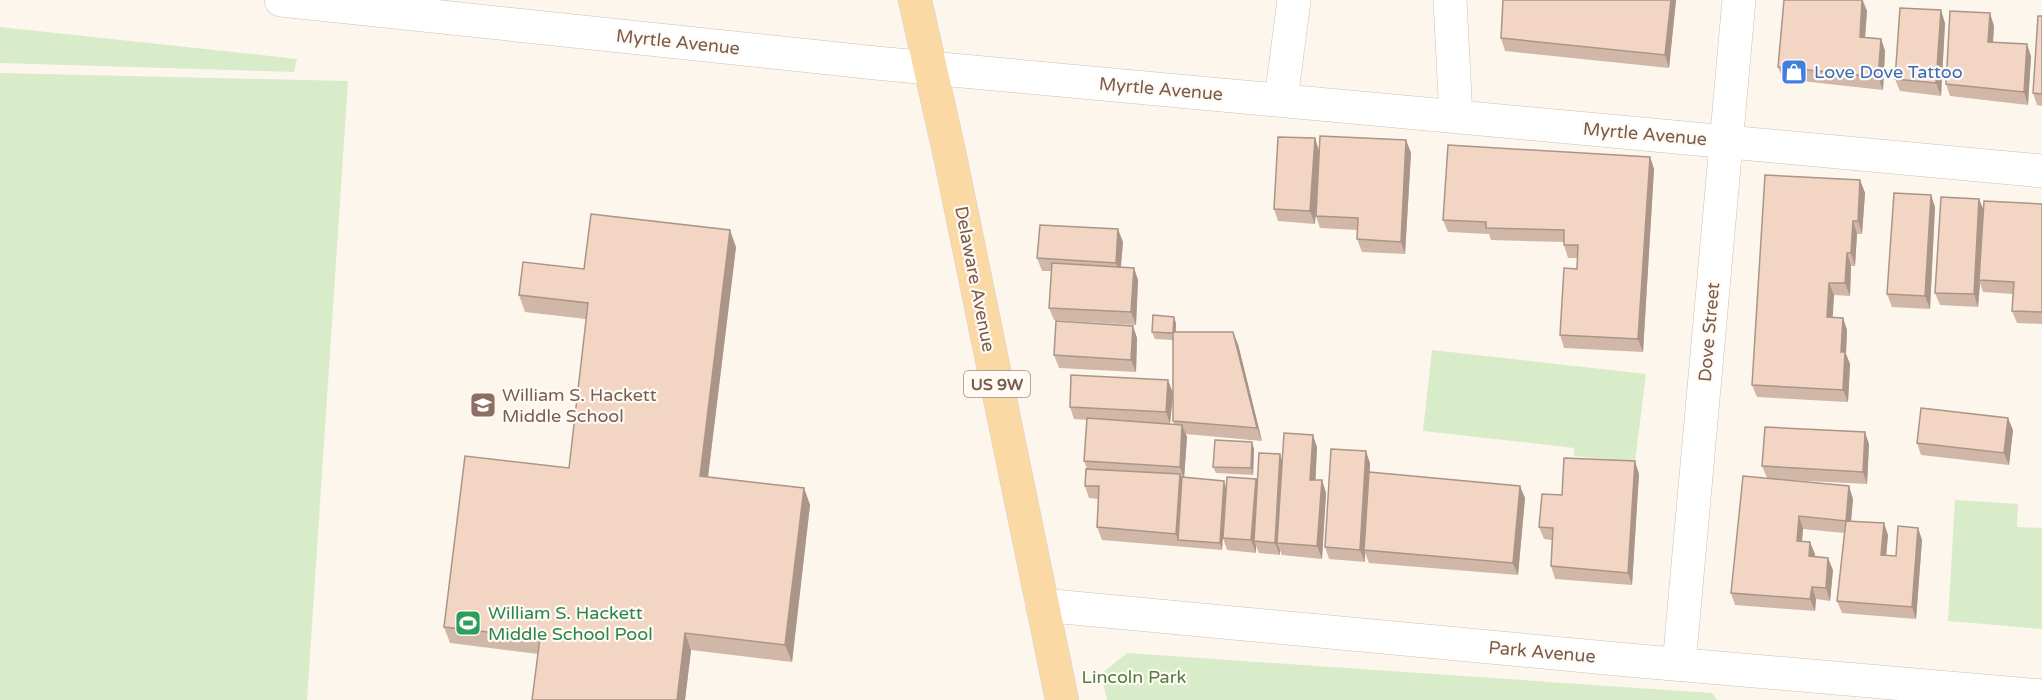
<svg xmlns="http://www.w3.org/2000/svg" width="2042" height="700" viewBox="0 0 2042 700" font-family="'Varela Round',sans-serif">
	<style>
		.green { fill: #d8ecc9 }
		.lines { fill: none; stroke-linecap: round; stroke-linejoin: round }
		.minor-casing { stroke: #d1beb0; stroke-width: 34 }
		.major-casing { stroke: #dad1cd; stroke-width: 34 }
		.minor { stroke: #fff; stroke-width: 33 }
		.major { stroke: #fbd9a5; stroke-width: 33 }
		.wall { fill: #d1b7a8 }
		.shaded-wall { fill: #aa9588 }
		.building { fill: #f3d5c3; stroke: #aa9588; stroke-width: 1.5 }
		.labels { text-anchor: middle; stroke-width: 4.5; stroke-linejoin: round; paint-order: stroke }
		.shield { fill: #fffaf3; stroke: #a28b7f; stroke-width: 1.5 }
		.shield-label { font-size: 16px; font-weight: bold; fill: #7a5c4d }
		.street-label { font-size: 18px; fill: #7a5c4d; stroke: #fffaf3 }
		.shop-label { font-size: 18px; fill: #366cbe; stroke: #fffaf3; text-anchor: start }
		.education-label { font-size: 18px; fill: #785e54; stroke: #fffaf3; text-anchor: start }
		.leisure-label { font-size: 18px; fill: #27864d; stroke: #fffaf3; text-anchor: start }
		.park-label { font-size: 18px; fill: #537a41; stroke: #fffaf3 }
	</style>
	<rect width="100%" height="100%" fill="#fdf6ec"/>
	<path class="green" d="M0 27 297 59 294 72 0 63Z
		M0 73 348 81 307 700H0Z
		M1432 350 1646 374 1635 462 1574 456V448L1423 431Z
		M1955 500 2018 504 2017 527 2042 528V629L1948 621Z
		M1127 653 1712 693 1717 700H1107L1101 674Z"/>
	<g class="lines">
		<defs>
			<path id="minor" d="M281 0 876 63 2042 171
				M1450 0 1456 117
				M1281 100 1294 0
				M1042 605 1628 660 2042 696
				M1679 665 1739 0"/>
			<path id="major" d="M915 0 950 156 1062 700"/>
		</defs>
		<use href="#minor" class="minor-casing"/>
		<use href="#major" class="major-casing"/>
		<use href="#minor" class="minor"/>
		<use href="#major" class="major"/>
	</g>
	<path class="wall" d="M1503 0H1676L1669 68 1505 51 1501 38Z
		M1784 0H1863L1867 11 1865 38 1881 39 1885 51 1883 90 1783 79 1778 67Z
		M2042 16V106L2037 105 2033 93Z
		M1945 23 1941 96 1900 91 1895 79Z
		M1994 26 1993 42 2031 56 2028 105 1950 96 1946 84Z
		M1315 138 1319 151 1315 224 1278 221 1274 209Z
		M1406 140 1411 153 1405 254 1362 252 1357 239 1358 230 1320 228 1316 216Z
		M1650 157 1654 169 1643 352 1564 348 1560 335 1577 269V258H1568L1564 245V242L1491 240 1489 234 1448 232 1443 220Z
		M1860 180 1865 193 1862 234H1857L1855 266H1851L1850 296 1834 295 1832 317 1843 318 1847 330 1846 354 1850 364 1848 402 1757 397 1752 385Z
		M1931 195 1935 207 1930 309 1892 307 1887 294Z
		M1979 199 1983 210 2042 204V324L2017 323 2012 311 2013 294 1983 292 1980 283 1978 307 1940 305 1935 293Z
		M1123 242 1121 267 1134 268 1138 280 1136 325 1054 320 1049 308 1052 271H1042L1037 258Z
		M736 247 708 477 804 488 810 505 792 662 691 650 685 700H532L538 654 450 643 444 627 569 468 586 319 525 312 519 295 584 269Z
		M1176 323V332L1238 344 1262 441 1186 434 1187 437 1184 477 1226 488 1222 550 1102 540 1097 527 1099 499 1089 498 1085 486 1087 469 1084 461 1087 420 1074 419 1070 407 1173 393 1170 424H1174L1173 421V340L1155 339 1152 332Z
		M1133 326 1137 338 1136 372 1059 368 1054 355Z
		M2013 430 2009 465 1921 455 1917 443Z
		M1869 444 1867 484 1770 479 1853 499 1851 521 1888 535 1886 555 1896 556 1918 528 1922 540 1916 619 1842 613 1837 601 1844 533 1803 529 1802 541 1815 554V557L1833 570 1830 601 1816 599 1815 611 1735 605 1731 593 1767 478 1762 466Z
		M1317 447 1315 480H1322L1326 493 1322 559 1282 555 1280 550V555L1259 553 1256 546V553L1227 550 1223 538 1256 479 1258 483 1282 462Z
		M1254 449 1253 475 1216 473 1213 467Z
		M1370 463V472L1525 498 1518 575 1369 563 1365 553V562L1329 559 1325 547Z
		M1639 474 1632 585 1555 579 1551 566 1552 540 1544 539 1539 527 1562 495Z"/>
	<path class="shaded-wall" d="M1671 0H1676L1669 68 1665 55Z
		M1862 0 1867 11 1864 50 1860 37Z
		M1941 10 1945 23 1941 96 1936 83Z
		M1990 13 1994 26 1992 54 1988 42Z
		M1881 39 1885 51 1883 90 1878 77Z
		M2027 44 2031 56 2028 105 2024 92Z
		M1315 138 1319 151 1315 224 1310 211Z
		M1406 140 1411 153 1405 254 1401 242Z
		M1650 157 1654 169 1643 352 1638 339Z
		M1860 180 1865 193 1862 234 1858 221Z
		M1931 195 1935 207 1930 309 1925 296Z
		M1979 199 1984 211 1979 280 1980 283 1978 307 1974 294Z
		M1853 221 1857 234 1855 266 1851 253Z
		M1118 229 1123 242 1120 275 1116 263Z
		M730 230 736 247 706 493 700 476Z
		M1847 253 1851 266 1850 296 1845 283Z
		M1134 268 1138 280 1136 325 1131 312Z
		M1829 283 1834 295 1832 329 1827 317Z
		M1174 317 1176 323 1175 340 1173 333Z
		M1843 318 1847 330 1846 354 1850 364 1848 402 1843 390 1841 352Z
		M1133 326 1137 338 1136 372 1131 360Z
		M1233 332 1238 344 1262 441 1257 428Z
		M1168 380 1173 393 1170 424 1166 412Z
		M2008 418 2013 430 2009 465 2004 453Z
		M1182 425 1187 437 1184 479 1180 467Z
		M1865 432 1869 444 1867 484 1863 472Z
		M1313 435 1317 447 1315 492 1310 480Z
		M1252 442 1254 449 1253 475 1251 468Z
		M1366 451 1370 463 1365 550H1364L1365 553V562L1360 550Z
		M1280 454 1284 467 1277 543 1280 550V555L1275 543Z
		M1635 461 1639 474 1632 585 1628 573Z
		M1180 474 1184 486 1178 540 1176 534Z
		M1256 479 1261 491 1254 541 1256 546V553L1251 540Z
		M1322 480 1326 493 1322 559 1317 546Z
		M1224 481 1226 488 1222 550 1220 543Z
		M1520 486 1525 498 1518 575 1513 563Z
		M1849 486 1853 499 1850 533 1846 521Z
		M804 488 810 505 792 662 785 645Z
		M1799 516 1803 529 1801 553 1797 541Z
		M1884 523 1888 535 1885 567 1881 555Z
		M1918 528 1922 540 1916 619 1912 607Z
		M1810 542 1815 554 1814 569 1809 556Z
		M1828 558 1833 570 1830 601 1826 588Z
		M1812 587 1816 599 1815 611 1810 599Z
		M685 633 691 650 685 700H677Z"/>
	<path class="building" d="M1503 0H1671L1665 55 1501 38Z
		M1784 0H1862L1860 37 1881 39 1878 77 1778 67Z
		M1900 8 1941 10 1936 83 1895 79Z
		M1950 11 1990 13 1988 42 2027 44 2024 92 1946 84Z
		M2038 16H2042V94L2033 93Z
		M1320 136 1406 140 1401 242 1357 239 1358 218 1316 216Z
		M1278 137 1315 138 1310 211 1274 209Z
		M1448 145 1650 157 1638 339 1560 335 1564 268 1577 269 1578 245H1564V230L1486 228V222L1443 220Z
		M1765 175 1860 180 1858 221H1853L1851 253H1847L1845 283H1829L1827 317 1843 318 1841 352H1845L1843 390 1752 385Z
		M1894 193 1931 195 1925 296 1887 294Z
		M1941 197 1979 199 1974 294 1935 293Z
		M1984 201 2042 204V312L2012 311 2014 282 1979 280Z
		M591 214 730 230 700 476 804 488 785 645 685 633 677 700H532L540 638 444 627 465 456 569 468 588 303 519 295 523 262 584 269Z
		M1040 225 1118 229 1116 263 1037 258Z
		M1052 263 1134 268 1131 312 1049 308Z
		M1153 315 1174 317 1173 333 1152 332Z
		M1056 321 1133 326 1131 360 1054 355Z
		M1173 332H1233L1257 428 1173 421Z
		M1071 375 1168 380 1166 412 1070 407Z
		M1921 408 2008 418 2004 453 1917 443Z
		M1087 418 1182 425 1180 467 1084 461Z
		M1765 427 1865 432 1863 472 1762 466Z
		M1284 433 1313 435 1310 480H1322L1317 546 1277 543Z
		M1215 440 1252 442 1251 468 1213 467Z
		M1331 449 1366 451 1360 550 1325 547Z
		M1259 453 1280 454 1275 543 1254 541Z
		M1564 458 1635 461 1628 573 1551 566 1553 528 1539 527 1542 494 1562 495Z
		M1086 469 1180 474 1176 534 1097 527 1099 486H1085Z
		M1369 472 1520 486 1513 563 1364 550Z
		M1743 476 1849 486 1846 521 1799 516 1797 541 1810 542 1809 556 1828 558 1826 588 1812 587 1810 599 1731 593Z
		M1182 477 1224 481 1220 543 1178 540Z
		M1227 477 1256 479 1251 540 1223 538Z
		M1846 521 1884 523 1881 555 1896 556 1898 526 1918 528 1912 607 1837 601Z"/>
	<defs>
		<symbol id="shop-square" viewBox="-11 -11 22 22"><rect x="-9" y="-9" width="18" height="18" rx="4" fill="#3f7fe0" stroke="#fffaf3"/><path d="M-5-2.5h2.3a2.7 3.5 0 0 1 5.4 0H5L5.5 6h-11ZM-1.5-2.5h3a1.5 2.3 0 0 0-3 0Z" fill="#fff"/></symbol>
		<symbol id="school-square" viewBox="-11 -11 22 22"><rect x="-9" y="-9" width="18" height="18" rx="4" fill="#8d6e63" stroke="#fffaf3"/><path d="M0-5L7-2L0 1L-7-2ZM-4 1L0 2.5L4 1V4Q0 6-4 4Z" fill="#fff"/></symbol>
		<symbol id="stadium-square" viewBox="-11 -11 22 22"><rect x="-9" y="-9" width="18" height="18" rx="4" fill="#2e9e5b" stroke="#fffaf3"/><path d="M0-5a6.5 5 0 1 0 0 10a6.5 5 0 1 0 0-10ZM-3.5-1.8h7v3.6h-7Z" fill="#fff"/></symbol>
	</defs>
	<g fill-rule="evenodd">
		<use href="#shop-square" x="1779" y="57" width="30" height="30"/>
		<use href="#school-square" x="468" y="390" width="30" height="30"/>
		<use href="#stadium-square" x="453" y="608" width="30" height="30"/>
	</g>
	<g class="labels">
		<rect class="shield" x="964" y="371" width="66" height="26" rx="4.5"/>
		<g class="shield-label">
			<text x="997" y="390">US 9W</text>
		</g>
		<g class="street-label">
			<text transform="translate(678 42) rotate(6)" y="6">Myrtle Avenue</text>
			<text transform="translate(1161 89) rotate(5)" y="6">Myrtle Avenue</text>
			<text transform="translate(1645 134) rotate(5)" y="6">Myrtle Avenue</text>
			<text transform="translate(975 279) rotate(79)" y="6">Delaware Avenue</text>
			<text transform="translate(1709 332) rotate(-85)" y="6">Dove Street</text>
			<text transform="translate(1542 652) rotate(5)" y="6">Park Avenue</text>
		</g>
		<g class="shop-label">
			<text x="1814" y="78">Love Dove Tattoo</text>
		</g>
		<g class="education-label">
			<text x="502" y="401">William S. Hackett<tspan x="502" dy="21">Middle School</tspan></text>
		</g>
		<g class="leisure-label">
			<text x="488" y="619">William S. Hackett<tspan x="488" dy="21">Middle School Pool</tspan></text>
		</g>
		<g class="park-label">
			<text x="1134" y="683">Lincoln Park</text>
		</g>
	</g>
</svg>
